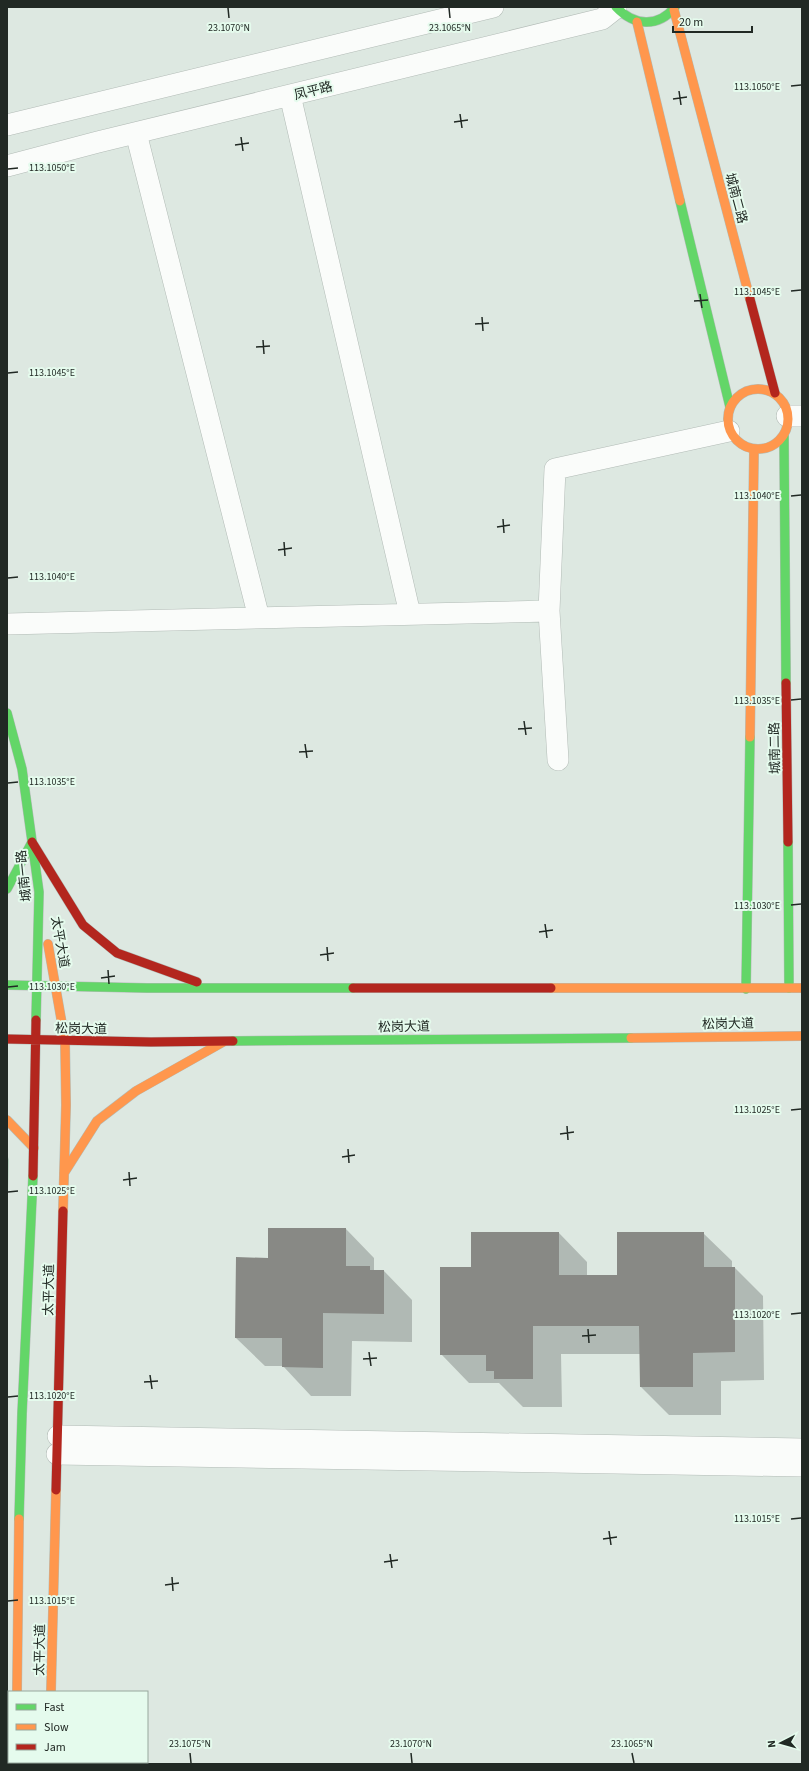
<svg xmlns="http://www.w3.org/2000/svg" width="809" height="1771" viewBox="0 0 809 1771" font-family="'Source Sans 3','Noto Sans SC',sans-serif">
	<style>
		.green { fill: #b9d5c4 }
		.shadow { fill: #0003 }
		.building { fill: #888985 }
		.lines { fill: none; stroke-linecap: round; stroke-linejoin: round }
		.street-casing { stroke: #b2bbb6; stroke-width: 22 }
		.fast-casing { stroke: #b2bbb6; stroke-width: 10 }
		.slow-casing { stroke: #b2bbb6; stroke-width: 10 }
		.jam-casing { stroke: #b2bbb6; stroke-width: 10 }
		.street { stroke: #fafcfa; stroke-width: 21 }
		.fast { stroke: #63d668; stroke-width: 9 }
		.slow { stroke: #ff974d; stroke-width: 9 }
		.jam { stroke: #b3261e; stroke-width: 9 }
		.ticks { fill: none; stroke: #212924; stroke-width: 1.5 }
		.labels { text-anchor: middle; stroke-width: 4; stroke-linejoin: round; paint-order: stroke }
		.street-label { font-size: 13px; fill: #212924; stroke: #e5fbed }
		.ticks-label { font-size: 10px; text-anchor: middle; fill: #212924; stroke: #e5fbed; stroke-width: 4; stroke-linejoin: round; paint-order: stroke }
	</style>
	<rect width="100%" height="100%" fill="#dde8e1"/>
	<path class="green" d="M7 1154 9 1160 7 1224Z"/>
	<path class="shadow" d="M346 1229 374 1258V1271H384L412 1300V1342L352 1341 351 1396H311L283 1366H265L236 1338 269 1259Z
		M559 1233 587 1262V1276H618L703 1233 732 1261V1268H735L763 1296 764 1380 721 1381V1415H669L641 1387 640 1354H561L562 1407H523L499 1383H469L441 1354 472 1268Z"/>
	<path class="building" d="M268 1228H346V1266H370V1270H384V1314L323 1313V1368L282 1367V1338H235L236 1257 268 1258Z
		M471 1232H559V1275H617V1232H704V1267H735V1352L693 1353V1387H640L639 1326H533V1379H494V1371H486V1355H440V1267H471Z"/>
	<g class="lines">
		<defs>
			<path id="street" d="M290 95 410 614
				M7 125 493 7
				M136 133 259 618
				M7 166 98 142 602 19 616 8
				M787 416H802
				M7 624 549 611
				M558 760 549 611 555 469 729 431
				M58 1436 802 1449
				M57 1454 802 1466"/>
			<path id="fast" d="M616 7C634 26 658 28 675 7
				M680 201 730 407
				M784 436 786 683
				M7 713 22 769 39 892 36 1020
				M788 842 789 988
				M7 889 32 842
				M7 985 147 988H353
				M746 989 750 737
				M233 1041 631 1038
				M19 1519 22 1414 33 1176"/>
			<path id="slow" d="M674 10 750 299
				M637 22 680 201
				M728 419a30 30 0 1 1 60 0a30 30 0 1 1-60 0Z
				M750 737 754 450
				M48 944 65 1041 66 1105 63 1211
				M551 988H802
				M631 1038 802 1036
				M7 1120 34 1148
				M64 1173 97 1121 136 1091 223 1042
				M17 1692 19 1519
				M51 1692 56 1490"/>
			<path id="jam" d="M750 299 775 393
				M786 683 788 842
				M32 842 83 925 117 953 197 982
				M353 988H551
				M7 1039 151 1042 233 1041
				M33 1176 36 1020
				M56 1490 63 1211
				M17 1762V1764
				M53 1762V1764"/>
		</defs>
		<use href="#street" class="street-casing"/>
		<use href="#fast" class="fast-casing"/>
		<use href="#slow" class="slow-casing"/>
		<use href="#jam" class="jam-casing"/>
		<use href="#street" class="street"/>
		<use href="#fast" class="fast"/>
		<use href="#slow" class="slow"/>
		<use href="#jam" class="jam"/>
	</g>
	<path class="ticks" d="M228 8 229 18M449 8 450 18M791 86 801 85M679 91 681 105M673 99 687 97M460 114 462 128M454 122 468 120M241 137 243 151M235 145 249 143M8 169 18 168M791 291 801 290M700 294 702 308M694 301 708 300M482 317 483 331M475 324 489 323M263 340 264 354M256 347 270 346M8 373 18 372M791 496 801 495M503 519 504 533M497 527 510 525M284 542 285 556M278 550 292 548M8 578 18 577M791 700 801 699M524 721 526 735M518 729 532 728M305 744 307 758M299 752 313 751M8 783 18 782M791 905 801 904M545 924 547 938M539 932 553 930M327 947 328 961M320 955 334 953M108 970 109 984M101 978 115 976M8 987 18 986M791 1110 801 1109M567 1126 568 1140M560 1134 574 1132M348 1149 349 1163M342 1157 355 1155M129 1172 130 1186M123 1180 137 1178M8 1192 18 1191M791 1314 801 1313M588 1329 589 1343M582 1336 596 1335M369 1352 371 1366M363 1359 377 1358M150 1375 152 1389M144 1382 158 1381M8 1397 18 1396M791 1519 801 1518M609 1531 611 1545M603 1539 617 1537M390 1554 392 1568M384 1562 398 1560M172 1577 173 1591M165 1585 179 1583M8 1601 18 1600M190 1753 191 1763M411 1753 412 1763M632 1753 634 1763"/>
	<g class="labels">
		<g class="street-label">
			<text transform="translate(313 90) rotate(-14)" y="5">凤平路</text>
			<text transform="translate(737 198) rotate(75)" y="5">城南二路</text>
			<text transform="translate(774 748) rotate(-91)" y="5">城南二路</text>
			<text transform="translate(23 876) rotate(-96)" y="5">城南一路</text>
			<text transform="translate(61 942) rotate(80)" y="5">太平大道</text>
			<text transform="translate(728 1023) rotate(-1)" y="5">松岗大道</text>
			<text transform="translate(404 1026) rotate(-1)" y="5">松岗大道</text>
			<text transform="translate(81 1028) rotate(1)" y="5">松岗大道</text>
			<text transform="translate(48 1290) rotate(-89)" y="5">太平大道</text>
			<text transform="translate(39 1650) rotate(-89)" y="5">太平大道</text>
		</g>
	</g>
	<g class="ticks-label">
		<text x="229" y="31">23.1070°N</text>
		<text x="450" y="31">23.1065°N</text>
		<text x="757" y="90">113.1050°E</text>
		<text x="52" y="171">113.1050°E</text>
		<text x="757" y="295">113.1045°E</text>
		<text x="52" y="376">113.1045°E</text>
		<text x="757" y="499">113.1040°E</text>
		<text x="52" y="580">113.1040°E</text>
		<text x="757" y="704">113.1035°E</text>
		<text x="52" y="785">113.1035°E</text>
		<text x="757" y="909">113.1030°E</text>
		<text x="52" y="990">113.1030°E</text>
		<text x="757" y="1113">113.1025°E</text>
		<text x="52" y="1194">113.1025°E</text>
		<text x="757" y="1318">113.1020°E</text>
		<text x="52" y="1399">113.1020°E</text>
		<text x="757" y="1522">113.1015°E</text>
		<text x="52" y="1604">113.1015°E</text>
		<text x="190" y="1747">23.1075°N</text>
		<text x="411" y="1747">23.1070°N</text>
		<text x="632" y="1747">23.1065°N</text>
	</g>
	<rect width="809" height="1771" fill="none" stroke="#212924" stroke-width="16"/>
	<rect x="8" y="1691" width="140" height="72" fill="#e5fbed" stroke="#97a79d"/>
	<rect x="16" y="1704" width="20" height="6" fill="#63d668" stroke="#97a79d"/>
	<text x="44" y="1711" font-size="12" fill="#212924">Fast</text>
	<rect x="16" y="1724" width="20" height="6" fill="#ff974d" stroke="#97a79d"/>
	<text x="44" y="1731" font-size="12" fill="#212924">Slow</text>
	<rect x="16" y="1744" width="20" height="6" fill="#b3261e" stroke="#97a79d"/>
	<text x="44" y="1751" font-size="12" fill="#212924">Jam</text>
	<g transform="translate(781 1743) rotate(264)" stroke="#e5fbed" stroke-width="3" paint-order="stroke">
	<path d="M0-3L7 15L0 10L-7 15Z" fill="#212924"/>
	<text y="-6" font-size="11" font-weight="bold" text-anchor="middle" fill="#212924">N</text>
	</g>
	<path d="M673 26v6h79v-6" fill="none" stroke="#212924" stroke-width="2"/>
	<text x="679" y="26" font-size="12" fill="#212924" stroke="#e5fbed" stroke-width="3" paint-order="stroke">20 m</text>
</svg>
